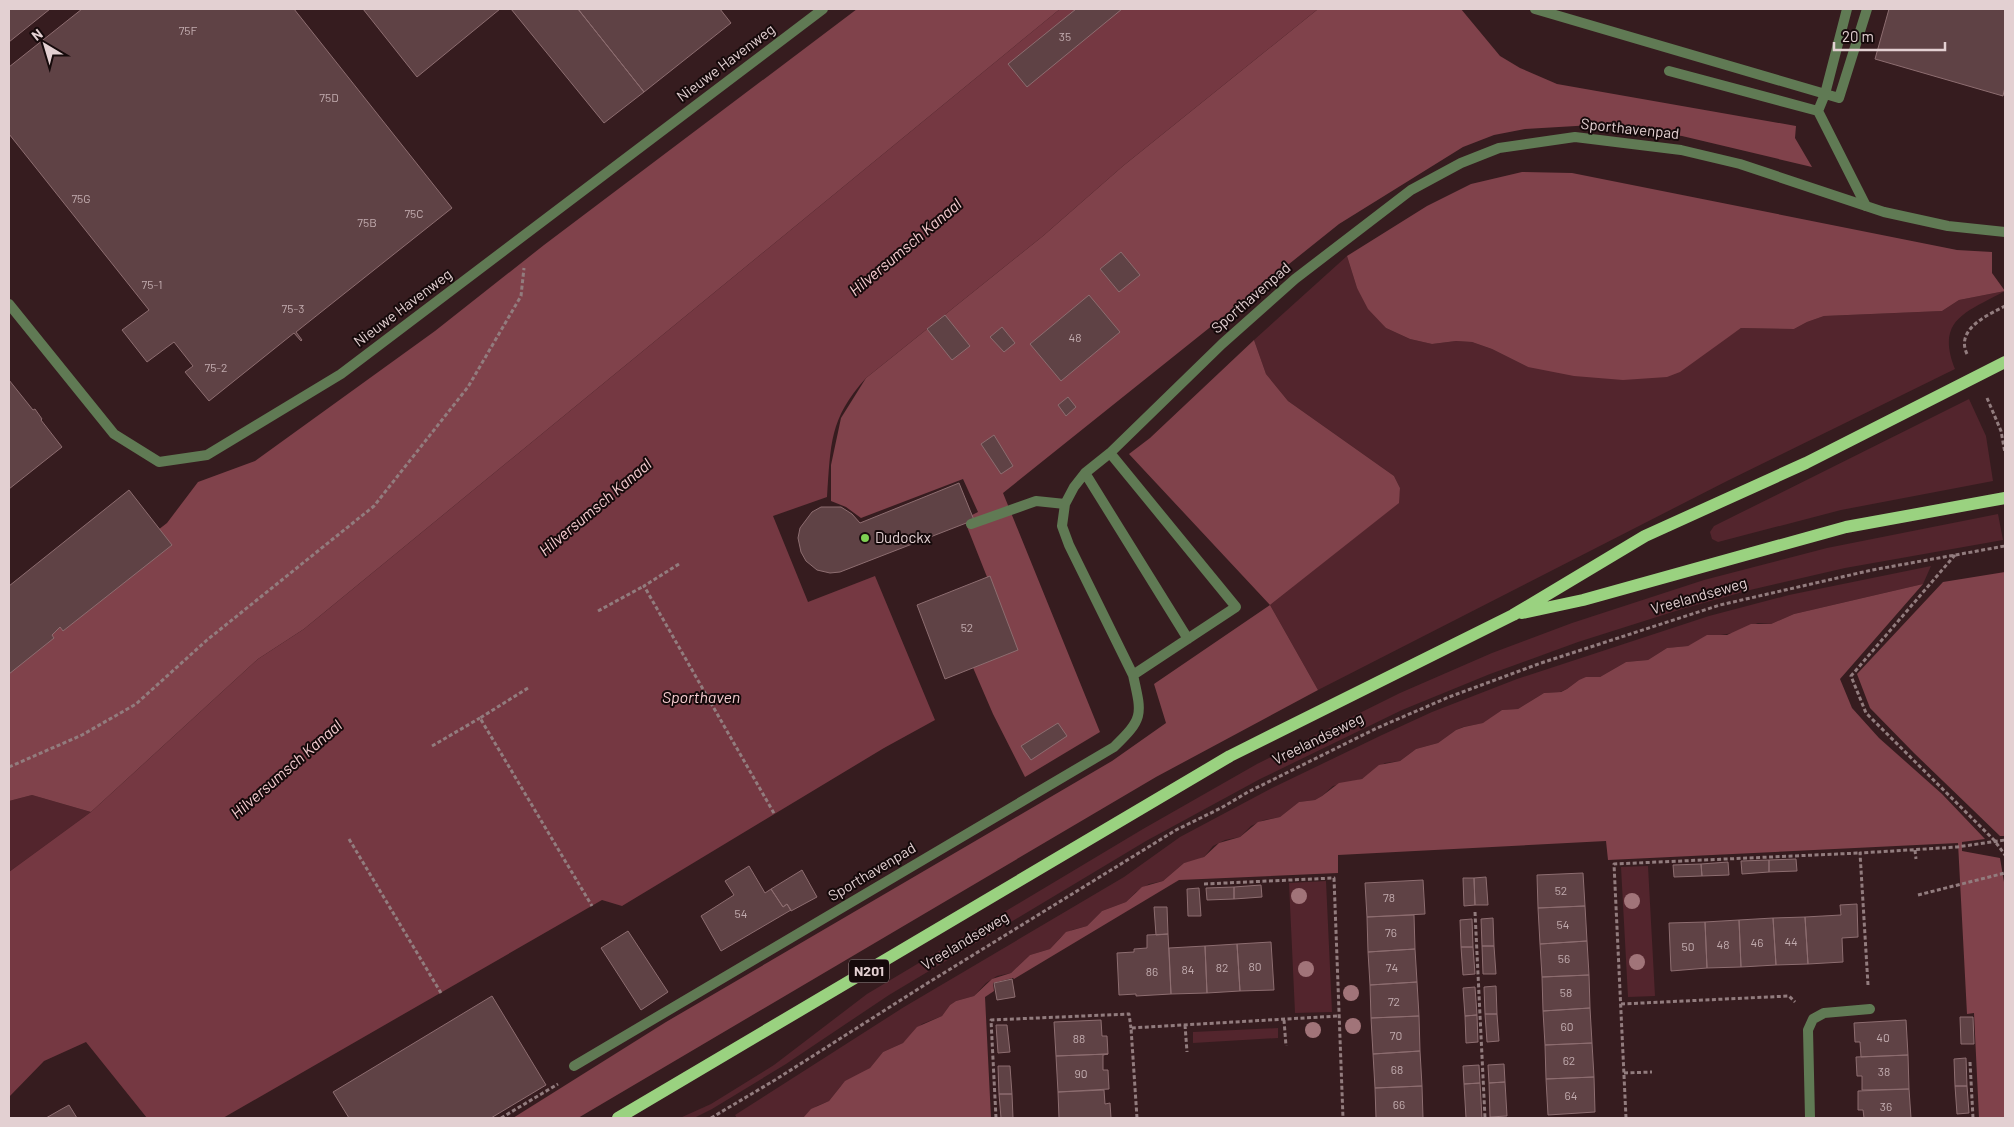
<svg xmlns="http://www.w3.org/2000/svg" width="2014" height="1127" viewBox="0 0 2014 1127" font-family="Barlow,sans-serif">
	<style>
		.green { fill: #53252d }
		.forest { fill: #80424b }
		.water { fill: #753842 }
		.building { fill: #5f4245; stroke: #8d6d70 }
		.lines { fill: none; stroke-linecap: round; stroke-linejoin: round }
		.path { stroke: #927c7e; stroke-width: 3; stroke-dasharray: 4 2.5; stroke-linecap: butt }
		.lane { stroke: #607a54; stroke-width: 10 }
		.street { stroke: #607a54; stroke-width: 10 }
		.primary { stroke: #9ad280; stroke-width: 12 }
		.tree { fill: #a17479 }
		.poi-dot { fill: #7ed153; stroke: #160a0b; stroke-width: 2 }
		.labels { text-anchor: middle; stroke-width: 4; stroke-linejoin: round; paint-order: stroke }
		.number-label { font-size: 12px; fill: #c2acaf }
		.shield { fill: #160a0b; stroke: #a69596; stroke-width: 1 }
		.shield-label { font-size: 14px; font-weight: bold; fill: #e3d0d2 }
		.street-label { font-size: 15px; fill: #e3d0d2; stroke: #160a0b }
		.poi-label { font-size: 15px; fill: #e3d0d2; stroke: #160a0b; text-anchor: start }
		.water-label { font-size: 16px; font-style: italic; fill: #f5ccd0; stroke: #160a0b }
	</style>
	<rect width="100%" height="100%" fill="#361c1f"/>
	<path class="green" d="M1347 256 1357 288 1386 328 1410 339 1432 344 1456 341 1472 342 1492 349 1528 367 1729 336 1741 328 1794 329 1807 322 1824 316 1942 311 1959 300 2005 291C1967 312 1935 319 1955 369L1727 481 1318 690 1270 605 1398 503 1400 488 1394 476 1288 401 1266 374 1254 340Z
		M1969 399 1986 436 1993 481 1841 510 1718 542 1712 539 1710 532 1714 526Z
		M1998 514 2003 540 1845 568 1750 590 1682 609 1578 642 1490 674 1402 710 1260 779 1146 841 889 995 786 1064 712 1109 694 1118H680L711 1104 774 1065 867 994 1143 829 1257 764 1400 693 1492 653 1572 623 1704 580 1827 548Z
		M1931 566 1923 584 1794 614 1771 624 1758 623 1733 633 1721 635 1688 646 1667 648 1648 660 1626 662 1600 677 1579 680 1567 689 1560 692 1544 693 1518 709 1502 710 1484 723 1463 727 1456 730 1438 743 1416 749 1400 761 1385 763 1362 779 1333 786 1322 796 1315 800 1299 802 1280 817 1264 820 1251 826 1240 837 1225 840 1213 846 1204 857 1197 860 1184 863 1163 881 1149 884 1136 892 1126 902 1102 911 1087 926 1072 930 1061 937 1050 949 1030 955 1011 973 997 976 986 983 974 996 956 1001 950 1005 942 1016 922 1024 903 1043 883 1052 870 1068 841 1086 829 1101 817 1106 803 1118H737L735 1115 904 1007 1124 877 1180 837 1272 788 1382 735 1432 712 1517 679 1709 616 1789 595Z
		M32 795 91 812 9 872V801Z
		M1648 866 1655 996 1628 997 1621 867Z
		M1326 881 1332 1012 1295 1013 1289 883Z
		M1278 1028V1038L1193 1043V1032Z"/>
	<path class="forest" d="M857 9H1060L304 629 258 659 91 812 32 795 9 801V646L167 523 198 482 255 461 435 331 544 245Z
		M1318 9H1461L1500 56 1520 68 1557 84 1796 126 1795 138 1812 167 1682 136 1593 125 1525 129 1494 135 1463 147 1339 224 1003 493 1100 732 1025 777 993 714 971 663 1014 645 964 519 978 512 963 479 861 518 846 507 831 501V465L841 418 866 378 1043 236 1123 166Z
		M1522 172 1572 173 1957 250 1992 252V273L2005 291 1959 300 1942 311 1824 316 1807 322 1794 329 1741 328 1680 372 1667 377 1623 380 1574 376 1528 367 1492 349 1472 342 1456 341 1432 344 1410 339 1386 328 1368 309 1357 288 1347 256 1427 206 1471 184Z
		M1254 340 1266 374 1288 401 1394 476 1400 488 1399 503 1270 605 1318 690 1156 777 578 1118H513L666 1022 1112 761 1166 723 1154 684 1270 605 1129 454 1150 438Z
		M2005 572V836H2000L1914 753 1870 708 1857 674 1943 582Z
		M1923 584 1840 679 1852 708 1879 738 1942 794 1985 839 1962 842V851L2000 858 2005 888V1118H1979L1974 1013 1967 1014 1958 843 1608 860 1606 841 1338 855V873L1179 880 1014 979 1013 978 993 983 994 991 985 997 991 1118H803L811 1109 829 1101 845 1081 870 1068 883 1052 903 1043 917 1027 942 1016 950 1005 956 1001 974 996 992 979 1011 973 1030 955 1050 949 1066 932 1087 926 1102 911 1126 902 1142 887 1163 881 1184 863 1204 857 1219 843 1240 837 1258 822 1280 817 1299 802 1315 800 1322 796 1339 783 1362 779 1379 765 1400 761 1416 749 1438 743 1456 730 1464 727 1483 723 1502 710 1518 709 1544 693 1561 692 1567 689 1579 680 1586 677H1600L1626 662 1648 660 1667 648 1688 646 1707 635H1727L1751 624H1771L1794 614Z"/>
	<path class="water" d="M1060 9H1318L1123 166 1043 236 866 378C829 419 831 444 827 497L773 516 808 602 875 576 935 720 884 748 622 906 602 900 223 1118H147L86 1042 44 1061 9 1097V872L91 812 258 659 304 629Z"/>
	<path class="building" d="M9 9H50L9 42Z
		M82 9H294L452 208 296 332 302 340 301 341 294 333 209 401 185 372 193 366 174 342 147 362 122 330 149 310 9 134V67Z
		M363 9H500L417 77Z
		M511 9H578L644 92 604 123Z
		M578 9H720L731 23 644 92Z
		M1076 9H1122L1027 87 1008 64Z
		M1889 9H2005V87L2003 96 1875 59Z
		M1121 252 1140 275 1119 292 1100 269Z
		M1089 295 1120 332 1061 381 1030 344Z
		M945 315 970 346 952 360 927 329Z
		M1002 327 1015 343 1004 352 990 337Z
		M9 380 33 410 35 409 42 419 41 420 62 447 9 489Z
		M1068 397 1076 407 1066 416 1058 405Z
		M994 435 1013 466 1001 474 981 444Z
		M959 483 974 520 840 572 830 573 817 570 806 561 801 552 798 538 800 528 812 512 821 507H841L852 514 860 523Z
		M129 490 172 545 63 631 60 627 52 635 54 638 9 674V586Z
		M990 576 1018 650 945 679 917 605Z
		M1058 723 1067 736 1031 760 1021 746Z
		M1796 859 1797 871 1769 872V860Z
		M1769 860V872L1742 874 1741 861Z
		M1728 862 1729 875 1702 876 1701 864Z
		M1701 864 1702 876 1674 877 1673 865Z
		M749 866 765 893 771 889 783 907 787 904 791 910 721 951 701 916 734 895 725 881Z
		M802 870 817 897 791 911 787 904 783 907 771 889Z
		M1583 873 1585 906 1538 908 1537 875Z
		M1486 877 1488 905H1475L1474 878Z
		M1463 878H1474L1475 905 1464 906Z
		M1423 880 1425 914 1367 917 1365 883Z
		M1261 885 1262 897 1234 899V887Z
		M1234 887V899L1207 900 1206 888Z
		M1199 888 1201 916H1188L1187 889Z
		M1857 904 1858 937 1842 938 1843 962 1808 964 1805 917 1841 915 1840 905Z
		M1585 906 1587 941 1540 944 1538 908Z
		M1154 907H1167L1168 934 1156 935Z
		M1414 915 1415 949 1368 952 1367 917Z
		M1805 917 1808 964 1776 965 1773 918Z
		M1493 918 1494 946H1482L1481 919Z
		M1773 918 1776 965 1741 967 1739 920Z
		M1472 919 1473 947H1461L1460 920Z
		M1739 920 1741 967 1707 968 1705 922Z
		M1705 922 1707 968 1671 971 1669 923Z
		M628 931 668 992 641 1010 601 948Z
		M1168 934 1171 994 1136 996V994L1119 995 1117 953 1134 952V949L1147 948V935Z
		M1587 941 1589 975 1542 977 1540 944Z
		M1271 942 1274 990 1240 991 1237 944Z
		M1237 944 1240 991 1207 993 1205 946Z
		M1205 946 1207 993 1171 994 1169 948Z
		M1482 946H1494L1496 974H1483Z
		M1461 947H1473L1475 974 1463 975Z
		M1415 949 1417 982 1370 985 1368 952Z
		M1589 975 1590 1008 1543 1011 1542 977Z
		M1012 979 1015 997 997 1000 994 983Z
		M1417 982 1419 1016 1371 1018 1370 985Z
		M1496 986 1497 1014H1485L1484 987Z
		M1475 987 1477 1015 1465 1016 1463 988Z
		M492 996 546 1085 491 1118H349L333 1092Z
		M1590 1008 1592 1043 1545 1045 1543 1011Z
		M1485 1014H1497L1499 1041 1487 1042Z
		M1477 1015 1478 1042 1466 1043 1465 1016Z
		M1419 1016 1420 1051 1373 1054 1371 1018Z
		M1960 1017H1973L1974 1044H1961Z
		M1101 1020 1102 1036H1107L1108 1054 1056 1056 1054 1022Z
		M1906 1020 1908 1055 1861 1057 1860 1042H1855L1854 1023Z
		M996 1025H1007L1010 1052 998 1053Z
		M1592 1043 1594 1077 1546 1079 1545 1045Z
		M1420 1051 1422 1086 1375 1088 1373 1054Z
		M1108 1054 1103 1055V1070H1108L1109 1089 1058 1092 1056 1056Z
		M1908 1055 1909 1089 1862 1090V1076H1857L1856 1057Z
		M1966 1058 1967 1086H1955L1954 1059Z
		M1504 1064 1505 1082 1489 1083 1488 1065Z
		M1479 1065 1480 1083 1464 1084 1463 1066Z
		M998 1066H1010L1012 1094H999Z
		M1594 1077 1595 1112 1548 1115 1546 1079Z
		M1505 1082 1507 1116 1490 1117 1489 1083Z
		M1480 1083 1482 1118H1466L1464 1084Z
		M1422 1086 1423 1118H1376L1375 1088Z
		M1955 1086H1967L1969 1113 1957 1114Z
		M1909 1089 1911 1118H1864L1863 1110H1858V1091Z
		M1104 1090 1105 1104 1110 1103 1111 1118H1059L1058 1092Z
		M999 1094H1012L1013 1118H1001Z
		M69 1105 77 1118H46L60 1110Z"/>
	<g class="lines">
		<path class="path" d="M1967 354C1955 329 1988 315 2005 306
			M1987 398 2001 431 2005 453
			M1955 555 1851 676 1866 713 1994 840 2005 855
			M679 564 644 586 775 815
			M598 611 644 586
			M528 688 480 718 592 906
			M432 746 480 718
			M9 767 82 735 136 704 207 640 374 506 468 387 521 296 524 268
			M349 839 441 993
			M1915 850 1916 859
			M1204 884 1334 878 1343 1118
			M1918 895 2005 873
			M1475 912 1485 1118
			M1868 985 1860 853 1957 847 2005 840
			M1621 1004 1789 996 1795 1002
			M1284 1020 1286 1046
			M1185 1025 1187 1052
			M1970 1062 1973 1118
			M1624 1073 1652 1072
			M501 1118 558 1084
			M711 1118 775 1080 926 984 1176 830 1221 808 1248 792 1377 728 1449 697 1541 663 1720 605 1872 570 2005 546
			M996 1118 991 1020 1129 1014 1131 1028
			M1137 1118 1131 1028 1339 1016
			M1626 1118 1614 864 1860 853"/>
		<path class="lane" d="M1535 9 1839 98 1867 9
			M1847 9 1825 94 1818 111 1866 206
			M1669 71 1818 111
			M1810 1118 1808 1030 1813 1019 1824 1013 1870 1009"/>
		<path class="street" d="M9 304 114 434 159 462 207 455 341 374 823 9
			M1110 453 1236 607 1133 675 1069 545 1062 526 1065 504 1074 487 1085 473 1110 453 1222 344 1295 279 1411 190 1461 163 1499 148 1575 137 1681 150 1740 164 1884 212 1948 226 2005 232
			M1085 473 1188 639
			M971 524 1036 501 1065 504
			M574 1066 1114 747C1144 718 1142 715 1133 675"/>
		<path class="primary" d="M1522 613 1583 600 1846 527 2005 498
			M618 1118 1230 756 1513 615 1645 536 1806 463 2005 362"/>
	</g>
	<g class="tree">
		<circle cx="1299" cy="896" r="8"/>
		<circle cx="1632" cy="901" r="8"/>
		<circle cx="1637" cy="962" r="8"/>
		<circle cx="1306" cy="969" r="8"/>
		<circle cx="1351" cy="993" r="8"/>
		<circle cx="1353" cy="1026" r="8"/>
		<circle cx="1313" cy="1030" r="8"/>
	</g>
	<circle class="poi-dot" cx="865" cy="538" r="5"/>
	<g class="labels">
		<g class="number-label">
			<text x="188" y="35">75F</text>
			<text x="1065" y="41">35</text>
			<text x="329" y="102">75D</text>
			<text x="81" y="203">75G</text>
			<text x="414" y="218">75C</text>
			<text x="367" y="227">75B</text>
			<text x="152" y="289">75-1</text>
			<text x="293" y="313">75-3</text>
			<text x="1075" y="342">48</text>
			<text x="216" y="372">75-2</text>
			<text x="967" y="632">52</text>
			<text x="1561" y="895">52</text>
			<text x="1389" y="902">78</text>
			<text x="741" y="918">54</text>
			<text x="1563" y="929">54</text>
			<text x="1391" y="937">76</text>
			<text x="1791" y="946">44</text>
			<text x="1757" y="947">46</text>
			<text x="1723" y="949">48</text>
			<text x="1688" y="951">50</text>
			<text x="1564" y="963">56</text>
			<text x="1255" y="971">80</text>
			<text x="1222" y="972">82</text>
			<text x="1392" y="972">74</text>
			<text x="1188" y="974">84</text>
			<text x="1152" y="976">86</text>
			<text x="1566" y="997">58</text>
			<text x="1394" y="1006">72</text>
			<text x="1567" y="1031">60</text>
			<text x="1396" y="1040">70</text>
			<text x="1883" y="1042">40</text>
			<text x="1079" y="1043">88</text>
			<text x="1569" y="1065">62</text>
			<text x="1397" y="1074">68</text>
			<text x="1884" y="1076">38</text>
			<text x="1081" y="1078">90</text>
			<text x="1571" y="1100">64</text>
			<text x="1399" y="1109">66</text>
			<text x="1886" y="1111">36</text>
		</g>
		<rect class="shield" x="849" y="959.5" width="40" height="23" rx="4"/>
		<g class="shield-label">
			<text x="869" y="976">N201</text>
		</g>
		<g class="street-label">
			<text transform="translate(726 63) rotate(-37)" y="5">Nieuwe Havenweg</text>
			<text transform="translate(1630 129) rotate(6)" y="5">Sporthavenpad</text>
			<text transform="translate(1251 298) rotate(-41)" y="5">Sporthavenpad</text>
			<text transform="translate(403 308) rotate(-37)" y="5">Nieuwe Havenweg</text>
			<text transform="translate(1699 596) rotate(-16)" y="5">Vreelandseweg</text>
			<text transform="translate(1318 739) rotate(-26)" y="5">Vreelandseweg</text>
			<text transform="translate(872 872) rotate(-31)" y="5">Sporthavenpad</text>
			<text transform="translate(965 941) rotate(-31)" y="5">Vreelandseweg</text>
		</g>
		<g class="poi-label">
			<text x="875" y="543">Dudockx</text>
		</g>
		<g class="water-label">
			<text transform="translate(905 247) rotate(-40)" y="6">Hilversumsch Kanaal</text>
			<text transform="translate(595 507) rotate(-40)" y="6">Hilversumsch Kanaal</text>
			<text x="701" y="703">Sporthaven</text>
			<text transform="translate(286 769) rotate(-41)" y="6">Hilversumsch Kanaal</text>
		</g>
	</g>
	<rect width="2014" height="1127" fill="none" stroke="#e3d0d2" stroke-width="20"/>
	<g transform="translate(45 45) rotate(322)" stroke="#160a0b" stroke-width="4" paint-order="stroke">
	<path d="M0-4L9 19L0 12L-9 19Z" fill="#e3d0d2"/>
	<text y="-8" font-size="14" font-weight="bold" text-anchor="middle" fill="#e3d0d2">N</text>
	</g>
	<path d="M1834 42v8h111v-8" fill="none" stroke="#e3d0d2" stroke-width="2.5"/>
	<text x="1842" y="42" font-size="15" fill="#e3d0d2" stroke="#160a0b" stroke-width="4" paint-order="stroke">20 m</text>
</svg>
